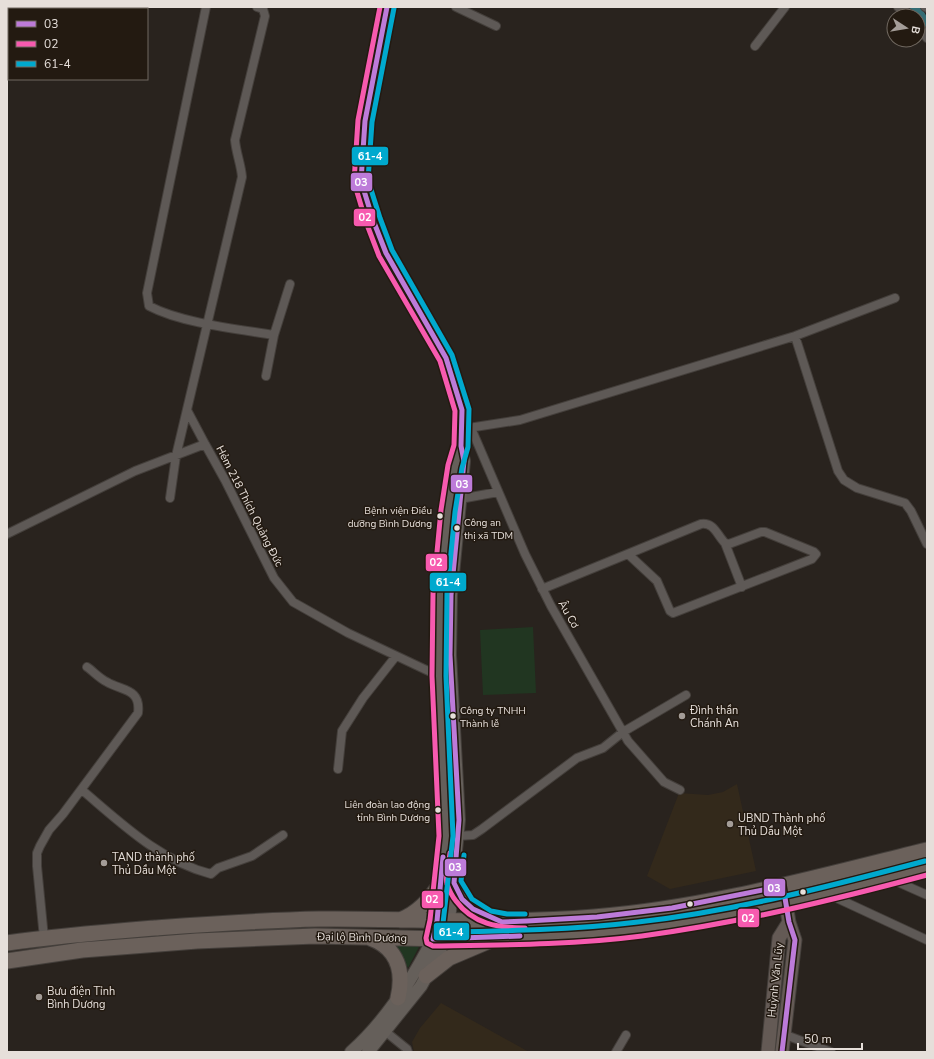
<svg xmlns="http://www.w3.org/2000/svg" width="934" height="1059" viewBox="0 0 934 1059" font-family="'Nunito Sans',sans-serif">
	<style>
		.commercial { fill: #33291b }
		.green { fill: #213621 }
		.water { fill: #346d74 }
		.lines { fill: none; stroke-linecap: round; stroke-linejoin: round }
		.street-casing { stroke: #443f3b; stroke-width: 10 }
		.secondary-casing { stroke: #443f3b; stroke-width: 14 }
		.primary-casing { stroke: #443f3b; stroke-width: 15 }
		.highway-casing { stroke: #443f3b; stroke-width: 17 }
		.street { stroke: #5e5956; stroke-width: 8 }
		.secondary { stroke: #655f5a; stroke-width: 12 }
		.primary { stroke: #645a55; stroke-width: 13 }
		.highway { stroke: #6b615b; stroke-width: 15 }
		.bus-1-casing { stroke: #231a11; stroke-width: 8 }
		.bus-2-casing { stroke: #231a11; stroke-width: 8 }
		.bus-3-casing { stroke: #231a11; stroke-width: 8 }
		.bus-1 { stroke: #bd7bd9; stroke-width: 5 }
		.bus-2 { stroke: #f75aaf; stroke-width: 5 }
		.bus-3 { stroke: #00a9ce; stroke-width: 5 }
		.bus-dot { fill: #e6dfda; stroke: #231a11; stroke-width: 1.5 }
		.poi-dot { fill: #a49d98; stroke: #231a11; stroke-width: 1.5 }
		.labels { text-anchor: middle; stroke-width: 3; stroke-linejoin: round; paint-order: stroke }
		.bus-label { font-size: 10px; fill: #e6dfda; stroke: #231a11; text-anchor: end }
		.street-label { font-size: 11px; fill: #e6dfda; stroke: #231a11 }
		.poi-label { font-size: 11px; fill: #e6dfda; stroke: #231a11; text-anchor: start }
		.line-badge { stroke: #231a11; stroke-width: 1.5 }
		.badge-label { font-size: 11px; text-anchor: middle; font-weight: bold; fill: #fff }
	</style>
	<rect width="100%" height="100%" fill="#29231e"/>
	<path class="commercial" d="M737 784 756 871 670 889 647 876 679 793 708 795 723 792Z
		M441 1003 529 1052H414L412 1042 420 1028Z"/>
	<path class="green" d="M533 627 536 693 483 695 480 630Z
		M421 943 408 968 394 944Z"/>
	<path class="water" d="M908 7H921L927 17V33L918 16Z"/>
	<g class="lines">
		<defs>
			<path id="street" d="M206 7 147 293 149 306C181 323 237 329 274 335
				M456 7 496 26
				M898 7 913 16
				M925 7 927 8
				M918 24 927 38
				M755 46 785 7
				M795 336 838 471 844 480 857 488 905 503 911 511 927 544
				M266 376 274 335 290 284
				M187 410 205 444
				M471 428 525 554 551 606 628 741 664 782 680 790
				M462 429 520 420 795 336 895 298
				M170 498 176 456 242 177C241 164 236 153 235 140L265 16 263 9 257 7
				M460 499 498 492
				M7 534 135 471 205 444 225 480 274 578 293 602 348 633 439 676
				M725 543 742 587
				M542 589 701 524C714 522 717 535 725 543L729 544 761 532H765L814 552 816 554 812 559 673 613 670 611 657 581 628 554
				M338 769 342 731 363 698 396 656
				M82 790C121 823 160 861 211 874L218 868 252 856 283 835
				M458 836 473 835 482 829 577 758 603 748 623 732 686 695
				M891 879 927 895
				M828 894 927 940
				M44 938 37 866V853L40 846 49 830 63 814 138 713C141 688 122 691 107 682 99 678 93 671 87 667
				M386 1032 407 1049 408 1052
				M783 1034 831 1052
				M616 1052 626 1035"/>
			<path id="secondary" d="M387 7 365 121 361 181 373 220 386 253 446 358 462 410 461 446 455 466 448 511 440 594 439 676 443 741 446 836 437 921
				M449 921 459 820 450 655 451 595 464 461 462 453
				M351 1052C386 1021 412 980 433 939
				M368 1052 421 986 437 957 445 939"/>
			<path id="primary" d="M768 1052 779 938 789 922
				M782 1052 795 940 789 922 786 904"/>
			<path id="highway" d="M454 883C463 902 474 912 494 919
				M400 920C418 913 431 899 441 882
				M370 938C398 948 404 972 398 998
				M7 943C56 936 106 932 155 928 210 924 264 920 319 919 410 918 502 925 594 917 707 908 817 877 927 850
				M7 961 82 950 197 941 315 936 445 939 585 934 640 929 786 904 927 868
				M426 976 449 958 489 941"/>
		</defs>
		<use href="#street" class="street-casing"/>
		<use href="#secondary" class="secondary-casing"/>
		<use href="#primary" class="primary-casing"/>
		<use href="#highway" class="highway-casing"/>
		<use href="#street" class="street"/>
		<use href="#secondary" class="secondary"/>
		<use href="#primary" class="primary"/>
		<use href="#highway" class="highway"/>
		<defs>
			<path id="bus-1" d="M387 7 365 121 361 181 373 220 386 253 446 358 462 410 461 446 464 461 451 595 450 655 459 820 454 883 462 899 473 909 502 922 527 921 597 917 672 908 783 886 789 922 795 940 782 1052
				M443 857 437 921 433 939 520 936"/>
			<path id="bus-2" d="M380 7 358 120 354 182 366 222 379 256 440 361 455 411 454 445 448 465 441 510 433 594 432 676 439 836 430 920 426 938 427 943 433 946C503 945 573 945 642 936 739 923 833 900 927 875
				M450 853C449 863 445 875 447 884 449 890 452 896 456 901 473 924 498 928 525 928"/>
			<path id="bus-3" d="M394 8 372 122 368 180 380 218 392 250 452 355 469 409 468 447 462 468 455 512 447 594 446 676 453 836 442 932C507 931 573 930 638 922 735 911 831 886 925 861
				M464 855 461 881 472 899 491 911 507 914H525"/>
		</defs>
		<use href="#bus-1" class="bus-1-casing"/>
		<use href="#bus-2" class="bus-2-casing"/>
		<use href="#bus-3" class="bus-3-casing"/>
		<use href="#bus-1" class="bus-1"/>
		<use href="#bus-2" class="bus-2"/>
		<use href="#bus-3" class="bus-3"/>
	</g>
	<g class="bus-dot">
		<circle cx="440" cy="516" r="3.5"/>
		<circle cx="457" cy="528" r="3.5"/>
		<circle cx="453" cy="716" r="3.5"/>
		<circle cx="438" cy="810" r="3.5"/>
		<circle cx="803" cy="892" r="3.5"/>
		<circle cx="690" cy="904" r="3.5"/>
	</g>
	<g class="poi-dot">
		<circle cx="682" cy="716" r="4"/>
		<circle cx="730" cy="824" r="4"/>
		<circle cx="104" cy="863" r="4"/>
		<circle cx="39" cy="997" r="4"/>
	</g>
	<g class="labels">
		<g class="bus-label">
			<text x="432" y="514">Bệnh viện Điều<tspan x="432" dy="13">dưỡng Bình Dương</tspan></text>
			<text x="464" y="526" text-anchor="start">Công an<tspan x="464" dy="13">thị xã TDM</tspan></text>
			<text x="460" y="714" text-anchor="start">Công ty TNHH<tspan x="460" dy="13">Thành lễ</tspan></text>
			<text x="430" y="808">Liên đoàn lao động<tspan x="430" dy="13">tỉnh Bình Dương</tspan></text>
		</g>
		<g class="street-label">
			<text transform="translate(250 506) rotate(63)" y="4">Hẻm 218 Thích Quảng Đức</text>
			<text transform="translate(569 614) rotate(60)" y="4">Âu Cơ</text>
			<text transform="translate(362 937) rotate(1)" y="4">Đại lộ Bình Dương</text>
			<text transform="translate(775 980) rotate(-84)" y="4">Huỳnh Văn Lũy</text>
		</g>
		<g class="poi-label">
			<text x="690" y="714">Đình thần<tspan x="690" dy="13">Chánh An</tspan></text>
			<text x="738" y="822">UBND Thành phố<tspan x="738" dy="13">Thủ Dầu Một</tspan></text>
			<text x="112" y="861">TAND thành phố<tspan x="112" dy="13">Thủ Dầu Một</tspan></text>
			<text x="47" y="995">Bưu điện Tỉnh<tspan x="47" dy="13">Bình Dương</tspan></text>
		</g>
	</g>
	<g class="line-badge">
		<rect x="351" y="146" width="38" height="20" rx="4" fill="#00a9ce"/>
		<rect x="350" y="172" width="23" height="20" rx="4" fill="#bd7bd9"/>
		<rect x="353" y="208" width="23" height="19" rx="4" fill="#f75aaf"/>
		<rect x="450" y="474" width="23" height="19" rx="4" fill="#bd7bd9"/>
		<rect x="425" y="553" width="23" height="19" rx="4" fill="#f75aaf"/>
		<rect x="429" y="572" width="38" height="20" rx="4" fill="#00a9ce"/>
		<rect x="444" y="858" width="23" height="19" rx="4" fill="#bd7bd9"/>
		<rect x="763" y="878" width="23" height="19" rx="4" fill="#bd7bd9"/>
		<rect x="421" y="890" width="23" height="19" rx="4" fill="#f75aaf"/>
		<rect x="737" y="908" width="23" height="20" rx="4" fill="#f75aaf"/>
		<rect x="433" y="922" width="37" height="19" rx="4" fill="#00a9ce"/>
	</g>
	<g class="badge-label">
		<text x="370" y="160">61-4</text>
		<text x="361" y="186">03</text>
		<text x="365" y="221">02</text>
		<text x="462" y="488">03</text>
		<text x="436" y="566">02</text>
		<text x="448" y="586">61-4</text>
		<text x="455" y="871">03</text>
		<text x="774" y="892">03</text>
		<text x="432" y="903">02</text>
		<text x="748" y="922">02</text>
		<text x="451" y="936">61-4</text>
	</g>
	<rect width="934" height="1059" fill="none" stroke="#e6dfda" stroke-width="16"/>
	<rect x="8" y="8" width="140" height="72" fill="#231a11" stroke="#716961"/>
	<rect x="16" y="21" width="20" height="6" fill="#bd7bd9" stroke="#716961"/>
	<text x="44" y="28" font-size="12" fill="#e6dfda">03</text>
	<rect x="16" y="41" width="20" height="6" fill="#f75aaf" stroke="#716961"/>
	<text x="44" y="48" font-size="12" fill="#e6dfda">02</text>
	<rect x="16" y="61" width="20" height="6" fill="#00a9ce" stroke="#716961"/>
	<text x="44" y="68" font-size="12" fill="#e6dfda">61-4</text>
	<g transform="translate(906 28) rotate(102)"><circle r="19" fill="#231a11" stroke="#716961"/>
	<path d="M0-3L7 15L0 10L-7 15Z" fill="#a49d98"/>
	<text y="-6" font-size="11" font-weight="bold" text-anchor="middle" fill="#e6dfda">B</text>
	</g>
	<path d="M798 1043v6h64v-6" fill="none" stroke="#e6dfda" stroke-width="2"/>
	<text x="804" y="1043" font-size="12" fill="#e6dfda" stroke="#231a11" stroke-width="3" paint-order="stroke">50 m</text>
</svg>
